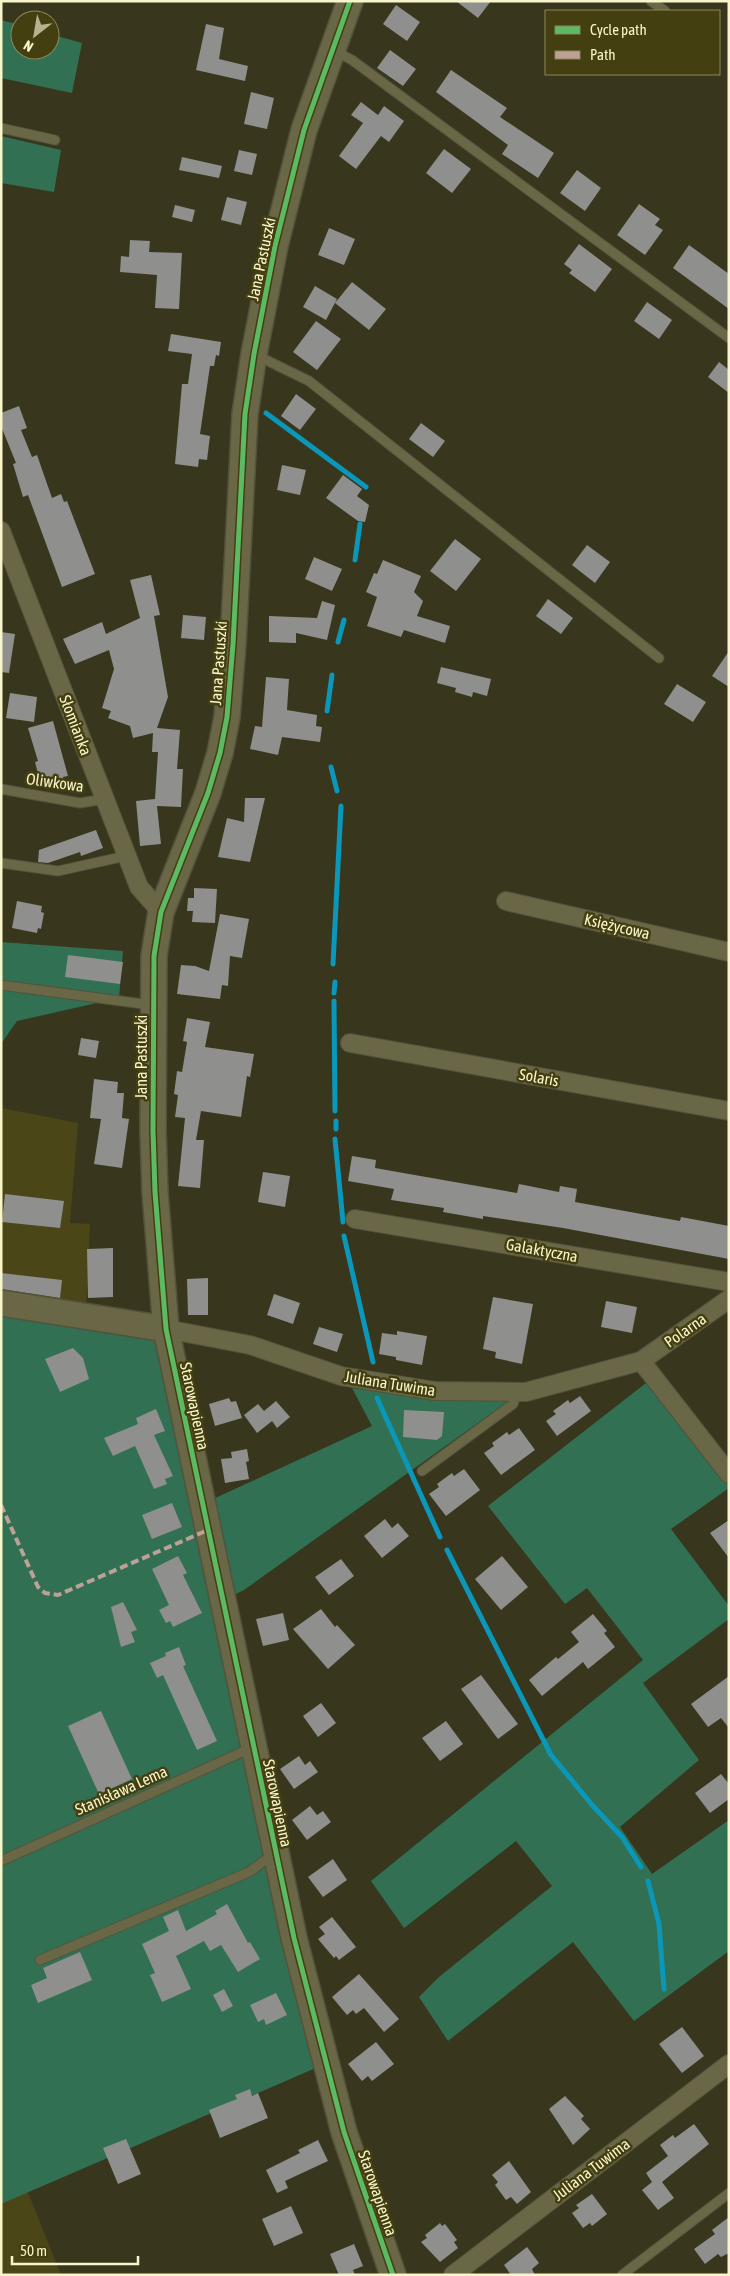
<svg xmlns="http://www.w3.org/2000/svg" width="730" height="2276" viewBox="0 0 730 2276" font-family="'Asap Condensed',sans-serif">
	<style>
		.built { fill: #4b4617 }
		.green { fill: #317053 }
		.lines { fill: none; stroke-linecap: round; stroke-linejoin: round }
		.stream { stroke: #0a97b9; stroke-width: 5 }
		.building { fill: #8f8f8d }
		.lane-casing { stroke: #53523c; stroke-width: 11 }
		.street-casing { stroke: #53523c; stroke-width: 20 }
		.secondary-casing { stroke: #53523c; stroke-width: 28 }
		.lane { stroke: #6a6747; stroke-width: 9 }
		.street { stroke: #6a6747; stroke-width: 18 }
		.secondary { stroke: #6a6747; stroke-width: 25 }
		.quiet { stroke: #bda197; stroke-width: 4; stroke-dasharray: 8 4; stroke-linecap: butt }
		.cycleway-casing { stroke: #443f11; stroke-width: 8 }
		.cycleway { stroke: #5cba63; stroke-width: 5 }
		.labels { text-anchor: middle; stroke-width: 5; stroke-linejoin: round; paint-order: stroke }
		.street-label { font-size: 16px; fill: #f8f5cb; stroke: #443f11 }
	</style>
	<rect width="100%" height="100%" fill="#38361d"/>
	<path class="built" d="M1 1108 78 1123 70 1223 90 1224 86 1311 1 1299Z
		M1 2127 29 2195 61 2275H1Z"/>
	<path class="green" d="M1 20 20 25V50H50V34L82 43 72 93 1 78Z
		M1 136 61 150 54 192 1 183Z
		M1 942 123 951 119 998 17 1021 1 1044Z
		M1 1299 165 1324 318 2067 1 2204Z
		M646 1383 729 1481V1488L671 1529 729 1606V1619L643 1683 699 1760 620 1827 652 1874 729 1820V1951L634 2021 573 1942 448 2041 419 1997 439 1977 552 1886 516 1841 404 1928 371 1881 643 1660 587 1588 565 1604 488 1506Z
		M352 1388 444 1401 510 1400 244 1590 234 1595 213 1499 372 1426Z"/>
	<g class="lines">
		<path class="stream" d="M266 413 366 487
			M355 560 360 524
			M338 642 344 620
			M327 711 332 675
			M331 767 337 791
			M333 964 341 806
			M334 993 335 982
			M334 1001 335 1111
			M336 1129V1121
			M335 1139 343 1222
			M344 1236 373 1362
			M377 1398 440 1537
			M447 1550 551 1755 593 1806 622 1837 641 1867
			M648 1881 659 1924 664 1989"/>
	</g>
	<path class="building" d="M456 1H491L478 18Z
		M396 5 420 22 407 41 383 24Z
		M206 24 224 28 219 59 248 66 245 81 196 70Z
		M390 50 416 69 403 86 377 68Z
		M451 70 507 108 500 117 554 153 538 178 502 154 508 145 436 92Z
		M251 92 274 98 267 129 244 124Z
		M361 102 378 115 384 106 404 121 389 142 381 136 356 169 339 156 363 123 351 115Z
		M444 149 471 169 452 193 426 173Z
		M239 150 257 154 252 175 234 171Z
		M182 157 222 166 219 178 179 170Z
		M577 170 601 188 585 211 560 193Z
		M227 197 247 202 241 225 221 220Z
		M639 204 660 219 655 225 663 230 645 255 617 235Z
		M175 205 195 210 192 222 172 217Z
		M329 228 355 239 344 265 318 255Z
		M130 240 150 241 149 252 182 253 179 309 155 308 157 275 120 272 121 256 129 257Z
		M579 244 612 269 595 292 569 273 572 270 564 264Z
		M689 245 729 274V309L673 268Z
		M352 282 386 309 369 330 335 303Z
		M315 286 337 299 326 320 303 307Z
		M647 302 672 320 659 339 634 321Z
		M316 321 341 339 317 370 293 352Z
		M171 334 221 342 219 356 216 355 214 366H210L200 434 210 436 207 460 199 459 198 467 175 464 182 384H188L192 354 168 351Z
		M719 362 729 370V393L708 377Z
		M296 394 316 409 300 430 281 416Z
		M19 406 27 428 21 430 32 457 37 455 52 498 61 494 64 502 67 501 95 574 62 587 28 495 23 497 13 464 16 463 1 426V413Z
		M421 423 445 441 433 457 409 439Z
		M282 465 306 470 300 495 277 490Z
		M343 475 362 489 357 496 369 505 365 522 358 521 326 498Z
		M455 539 481 559 456 591 430 571Z
		M587 545 610 562 595 583 572 565Z
		M314 557 342 569 332 591 305 579Z
		M383 560 421 576 414 592 423 601 417 616 450 626 445 643 404 630 401 637 367 626 377 597 366 592 374 573 377 574Z
		M151 575 160 615 154 616 168 697 157 728 180 730 177 769H183L181 807 157 806 161 844 140 846 136 801 155 799 158 752H152L153 733 133 738 130 726 108 718 111 711 102 708 114 669 109 650 75 664 63 639 102 622 106 634 140 618 130 580Z
		M548 599 573 618 561 634 536 616Z
		M322 601 335 605 327 640 296 633V643L269 642V616L317 618Z
		M183 615 206 617 204 640 181 638Z
		M1 632 15 634 9 673 1 672Z
		M729 651V687L712 676Z
		M441 667 491 679 487 696 473 692 472 697 455 692 456 688 437 683Z
		M266 677 289 679 287 710 317 715 316 726 322 727 320 742 282 737 278 755 250 749 255 726 262 727Z
		M677 684 706 702 693 722 664 704Z
		M10 693 37 697 34 722 6 718Z
		M53 721 68 776 63 777 64 784 40 781 35 762 38 761 28 728Z
		M245 798H265L250 862 218 857 227 818 244 822Z
		M96 830 103 848 81 856 80 852 48 863 38 862 39 850Z
		M194 888 217 889 215 923 192 922 193 911H187L188 898H194Z
		M17 901 42 906 41 912 44 913 41 929 38 928 37 933 12 928Z
		M220 914 249 919 242 958 230 956 228 986 222 985 220 999 177 994 181 965 195 966 209 971Z
		M68 955 123 962 120 984 65 977Z
		M187 1018 210 1022 205 1047 254 1054 250 1077 247 1076 241 1117 201 1111 196 1140H204L200 1188 178 1186 185 1118 175 1117 178 1095 174 1094 177 1071 182 1072 187 1042 183 1041Z
		M81 1038 99 1041 96 1058 78 1055Z
		M94 1079 118 1082 117 1093H124L122 1118 129 1119 122 1168 94 1164 101 1119 90 1118Z
		M352 1156 376 1160 375 1168 517 1193 519 1184 559 1192 560 1186 577 1189 575 1202 680 1221 681 1217 729 1226V1259L563 1228 483 1216V1219L443 1212 444 1208 391 1200 394 1189 348 1181Z
		M263 1172 290 1176 285 1207 258 1202Z
		M5 1194 64 1201 60 1228 2 1222Z
		M113 1248V1297L88 1298 87 1249Z
		M1 1273 62 1280 60 1298 1 1289Z
		M208 1278V1315H188L187 1279Z
		M274 1294 300 1303 293 1324 267 1315Z
		M493 1297 533 1304 522 1364 495 1358 496 1352 483 1349Z
		M606 1301 637 1307 632 1333 601 1327Z
		M319 1327 343 1334 337 1352 313 1344Z
		M397 1331 427 1336 422 1365 396 1360V1357L379 1354 382 1333 397 1335Z
		M73 1348 83 1358 89 1379 60 1392 45 1359Z
		M580 1396 591 1411 557 1436 546 1421 556 1414 553 1411 568 1400 570 1403Z
		M229 1398 231 1402 236 1401 242 1418 215 1426 209 1404Z
		M276 1401 290 1417 277 1428 272 1421 257 1433 244 1415 258 1404 264 1411Z
		M156 1409 165 1431 154 1435 173 1476 165 1479 167 1484 154 1489 135 1446 113 1456 104 1438 138 1424 136 1418Z
		M404 1410 444 1412 442 1436 437 1440 403 1437Z
		M519 1428 535 1450 501 1475 484 1453 494 1446 492 1443 507 1432 509 1435Z
		M247 1449 249 1461 246 1462 249 1479 225 1483 221 1459 232 1458 231 1452Z
		M464 1469 480 1490 446 1516 429 1494 439 1487 437 1484 445 1478 452 1473 454 1476Z
		M172 1503 182 1527 152 1539 142 1515Z
		M385 1519 392 1528 398 1523 409 1536 382 1558 364 1536Z
		M729 1520V1558L710 1533Z
		M178 1556 187 1573 183 1575 202 1613 173 1627 170 1621 166 1623 159 1610 169 1605 152 1569Z
		M502 1556 528 1587 501 1610 475 1579Z
		M341 1559 354 1576 329 1595 315 1577Z
		M123 1602 137 1630 131 1632 135 1642 121 1647 111 1607Z
		M321 1609 335 1627 337 1625 355 1645 328 1669 293 1629Z
		M283 1613 289 1640 263 1646 256 1619Z
		M593 1614 607 1631 604 1633 615 1647 588 1669 583 1662 542 1696 529 1680 556 1657 558 1659 579 1642 571 1632Z
		M179 1647 186 1665 183 1666 217 1741 197 1750 163 1675 157 1678 150 1663 166 1656 165 1653Z
		M481 1675 518 1724 498 1739 461 1689Z
		M729 1676V1728L721 1718 708 1727 691 1704Z
		M321 1703 336 1723 318 1737 303 1716Z
		M101 1711 132 1779 99 1794 68 1726Z
		M446 1721 463 1744 440 1761 422 1738Z
		M299 1756 305 1765 310 1761 318 1772 294 1789 280 1769Z
		M721 1774 729 1784V1799L710 1813 695 1793Z
		M310 1806 317 1815 323 1811 331 1822 307 1840 292 1820Z
		M333 1859 347 1880 323 1897 308 1877Z
		M227 1904 248 1943 250 1942 260 1959 238 1972 221 1945 210 1951 204 1941 176 1956 191 1989 162 2002 150 1975 155 1973 142 1944 169 1931 163 1917 178 1910 186 1931 217 1914 215 1911Z
		M332 1917 356 1947 339 1960 336 1956 334 1958 318 1939 325 1934 319 1927Z
		M80 1952 92 1980 38 2003 31 1985 47 1978 43 1968Z
		M359 1974 399 2019 384 2032 364 2008 356 2014 353 2010 347 2015 332 1997Z
		M224 1989 233 2006 222 2012 213 1995Z
		M276 1993 287 2015 266 2025 264 2019 258 2022 250 2005Z
		M682 2027 704 2056 682 2073 659 2044Z
		M376 2042 394 2064 372 2081 368 2076 362 2081 348 2064Z
		M250 2089 252 2096 258 2093 268 2118 220 2138 209 2110 237 2099 235 2095Z
		M565 2096 584 2116 581 2119 590 2129 573 2145 549 2109Z
		M694 2124 709 2144 662 2182 674 2198 658 2210 642 2190 652 2182 646 2173 668 2156 660 2145 673 2135 675 2138Z
		M126 2139 141 2174 118 2184 103 2148Z
		M318 2140 328 2161 285 2181 288 2188 277 2193 266 2170 300 2153 298 2150Z
		M509 2161 531 2192 517 2204 511 2197 506 2200 495 2185 498 2182 492 2175Z
		M592 2194 607 2214 592 2226 590 2223 583 2228 572 2213 579 2208 576 2205Z
		M291 2206 303 2233 274 2246 262 2219Z
		M729 2217V2253L721 2257 718 2254 705 2264 694 2249 715 2234 712 2230Z
		M440 2223 442 2226 445 2224 457 2240 454 2242 458 2248 440 2262 421 2242 427 2238 425 2235Z
		M354 2244 363 2266 353 2270 355 2275H339L330 2254Z
		M527 2247 539 2263 532 2269 535 2275H511L504 2265Z"/>
	<g class="lines">
		<defs>
			<path id="lane" d="M651 1 665 11
				M335 51 352 60 729 338
				M1 128 55 140
				M256 355 309 381 659 658
				M1 789 80 803 105 799
				M1 863 58 871 126 856
				M1 985 151 1005
				M422 1471 513 1404 518 1391
				M1 1861 251 1748
				M40 1960 249 1872 274 1854
				M622 2275 729 2193"/>
			<path id="street" d="M1 531 139 887 161 912
				M506 901 729 952
				M350 1043 729 1111
				M355 1219 729 1282
				M166 1329 250 1345 341 1376 435 1391 526 1392 641 1361 729 1299
				M641 1361 729 1474
				M453 2275 729 2064"/>
			<path id="secondary" d="M350 1 304 130 275 246 254 354 245 414 233 644 227 717 220 753 208 793 161 912 154 956 153 1131 155 1192 166 1329 294 1938 344 2132 393 2275
				M1 1303 166 1329"/>
		</defs>
		<use href="#lane" class="lane-casing"/>
		<use href="#street" class="street-casing"/>
		<use href="#secondary" class="secondary-casing"/>
		<use href="#lane" class="lane"/>
		<use href="#street" class="street"/>
		<use href="#secondary" class="secondary"/>
		<path class="quiet" d="M1 1505 38 1587 45 1593 58 1595 208 1530"/>
		<defs>
			<path id="cycleway" d="M350 1 304 130 275 246 254 354 245 414 233 644 227 717 220 753 208 793 161 912 154 956 153 1131 155 1192 166 1329 294 1938 344 2132 393 2275"/>
		</defs>
		<use href="#cycleway" class="cycleway-casing"/>
		<use href="#cycleway" class="cycleway"/>
	</g>
	<g class="labels">
		<g class="street-label">
			<text transform="translate(261 259) rotate(-78)" y="6">Jana Pastuszki</text>
			<text transform="translate(218 663) rotate(-86)" y="6">Jana Pastuszki</text>
			<text transform="translate(76 725) rotate(69)" y="6">Słomianka</text>
			<text transform="translate(55 782) rotate(8)" y="6">Oliwkowa</text>
			<text transform="translate(617 926) rotate(13)" y="6">Księżycowa</text>
			<text transform="translate(141 1057) rotate(-90)" y="6">Jana Pastuszki</text>
			<text transform="translate(539 1077) rotate(10)" y="6">Solaris</text>
			<text transform="translate(542 1250) rotate(10)" y="6">Galaktyczna</text>
			<text transform="translate(685 1330) rotate(-35)" y="6">Polarna</text>
			<text transform="translate(390 1383) rotate(9)" y="6">Juliana Tuwima</text>
			<text transform="translate(195 1406) rotate(78)" y="6">Starowapienna</text>
			<text transform="translate(121 1790) rotate(-24)" y="6">Stanisława Lema</text>
			<text transform="translate(278 1803) rotate(78)" y="6">Starowapienna</text>
			<text transform="translate(591 2169) rotate(-37)" y="6">Juliana Tuwima</text>
			<text transform="translate(378 2193) rotate(71)" y="6">Starowapienna</text>
		</g>
	</g>
	<rect width="730" height="2276" fill="none" stroke="#f8f5cb" stroke-width="5"/>
	<rect x="545" y="10" width="175" height="65" fill="#443f11" stroke="#8c885b"/>
	<rect x="555" y="26" width="25" height="8" fill="#5cba63" stroke="#8c885b"/>
	<text x="590" y="35" font-size="15" fill="#f8f5cb">Cycle path</text>
	<rect x="555" y="51" width="25" height="8" fill="#bda197" stroke="#8c885b"/>
	<text x="590" y="60" font-size="15" fill="#f8f5cb">Path</text>
	<g transform="translate(35 35) rotate(211)"><circle r="24" fill="#443f11" stroke="#8c885b"/>
	<path d="M0-4L9 19L0 12L-9 19Z" fill="#b5b28e"/>
	<text y="-8" font-size="14" font-weight="bold" text-anchor="middle" fill="#f8f5cb">N</text>
	</g>
	<path d="M12 2256v8h126v-8" fill="none" stroke="#f8f5cb" stroke-width="2.5"/>
	<text x="20" y="2256" font-size="15" fill="#f8f5cb" stroke="#443f11" stroke-width="4" paint-order="stroke">50 m</text>
</svg>
